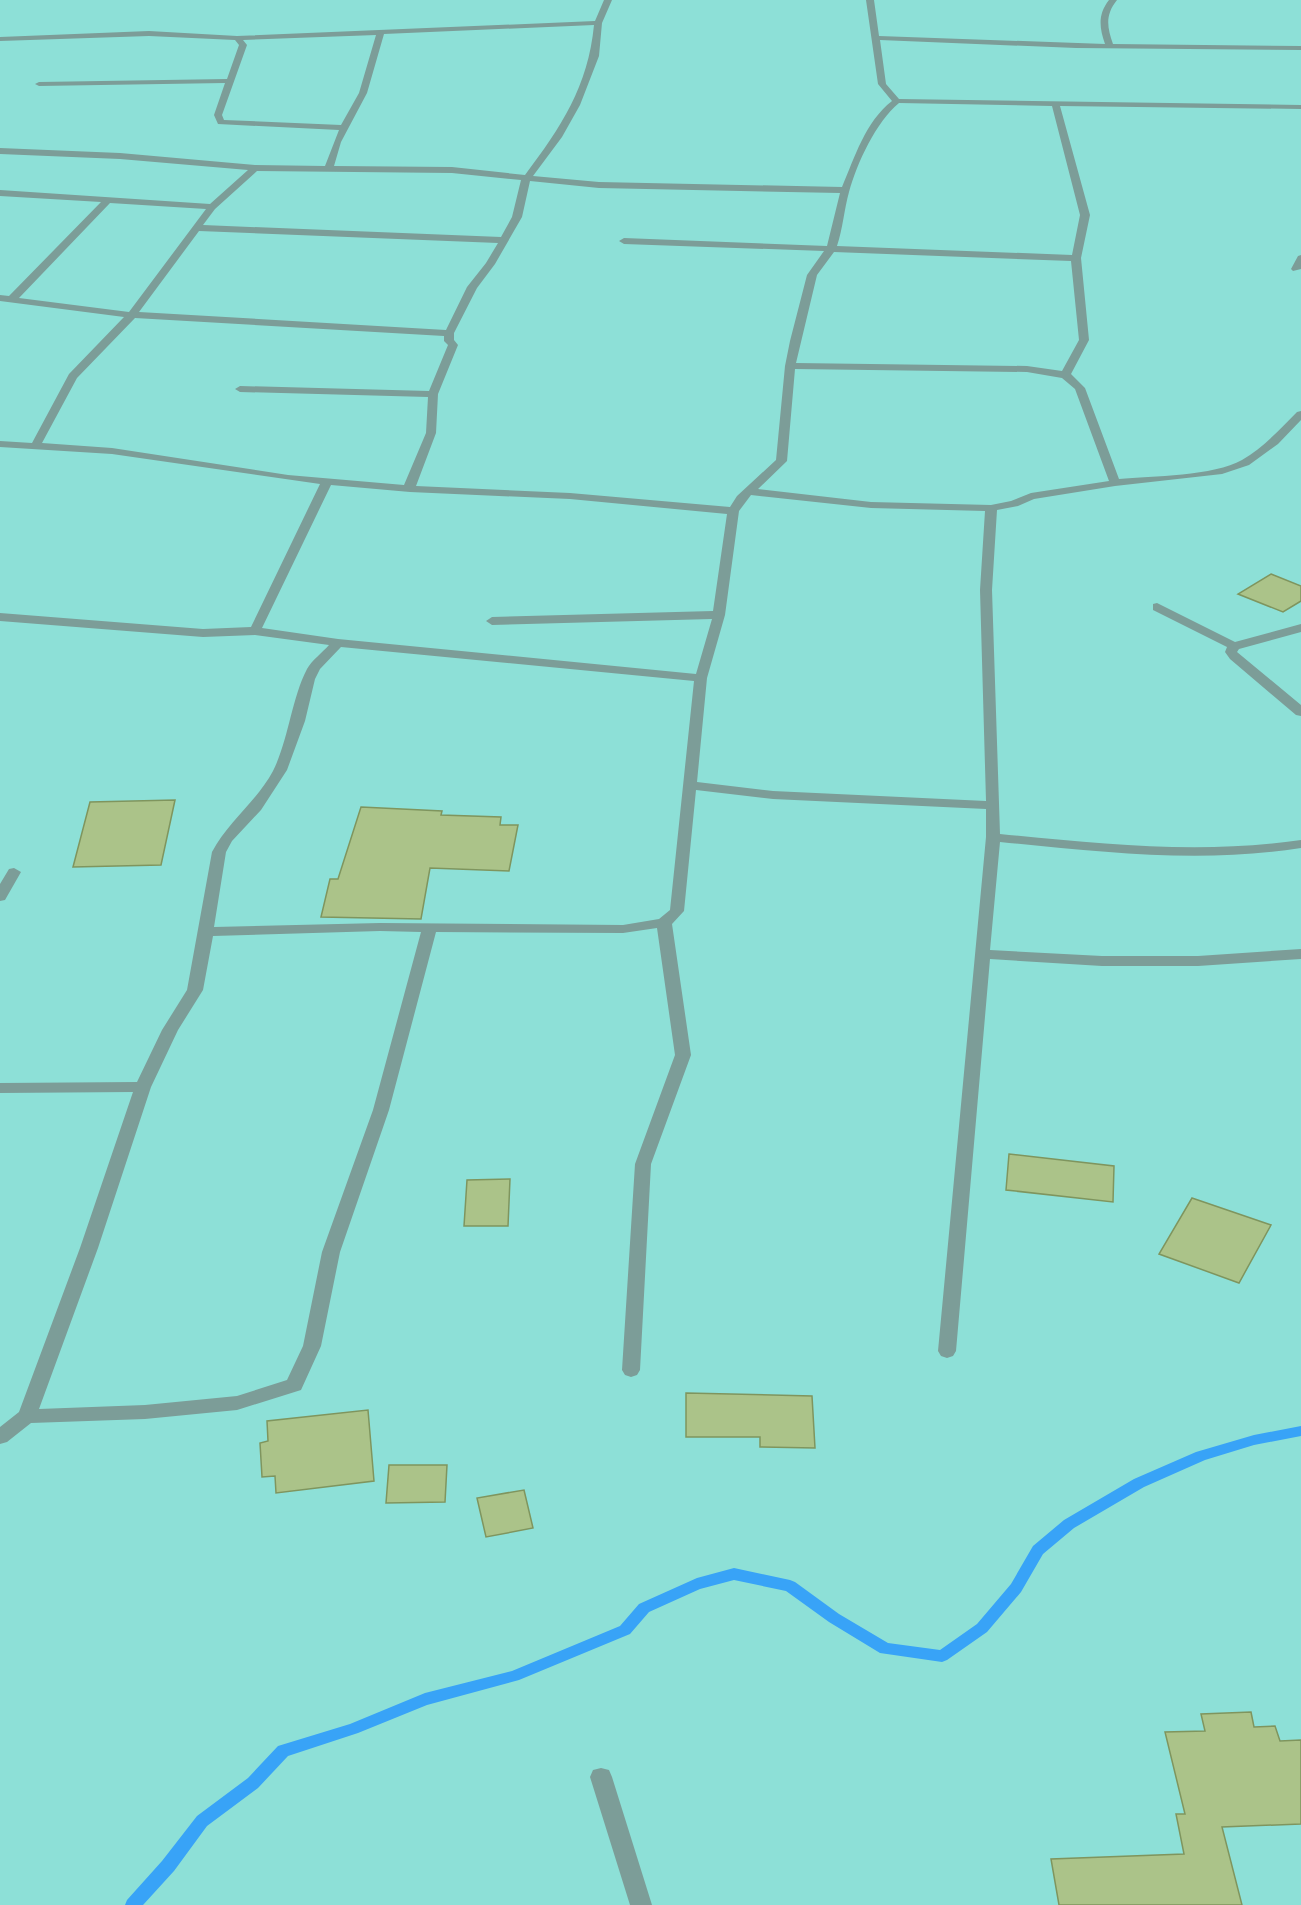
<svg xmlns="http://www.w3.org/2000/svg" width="1301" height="1905" viewBox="0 0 1301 1905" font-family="'Alegreya Sans',sans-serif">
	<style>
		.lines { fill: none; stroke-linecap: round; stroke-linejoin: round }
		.stream { fill: #38a3f7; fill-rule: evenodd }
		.building { fill: #abc389; stroke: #7f955e; stroke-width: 1.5 }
		.minor { fill: #7c9d98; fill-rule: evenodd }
	</style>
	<rect width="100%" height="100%" fill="#8de0d7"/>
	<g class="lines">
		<path class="stream" d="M1301 1426V1436L1254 1445 1205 1460 1144 1487 1074 1528 1043 1554 1021 1592 987 1632 947 1660 942 1662 880 1653 829 1622 786 1591 734 1580 700 1589 649 1612 630 1634 519 1680 427 1705 358 1733 288 1756 258 1788 207 1826 174 1871 143 1905H125L127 1900 162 1861 197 1816 248 1778 278 1746 350 1724 425 1693 512 1671 620 1626 639 1604 697 1578 734 1568 790 1580 795 1582 839 1614 888 1643 940 1650 977 1624 1011 1584 1033 1546 1064 1520 1134 1479 1196 1452 1254 1435Z"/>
	</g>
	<path class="building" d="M1271 574 1301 586V601L1283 612 1238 594Z
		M175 800 161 865 73 867 90 802Z
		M361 807 442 811 441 815 501 817 500 825H518L509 871 430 868 421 919 321 917 330 879H338Z
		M1009 1154 1114 1166 1113 1202 1006 1190Z
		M510 1179 508 1226H464L467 1180Z
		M1192 1198 1271 1225 1239 1283 1159 1254Z
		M686 1393 812 1396 815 1448 760 1447V1437H686Z
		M368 1410 374 1481 276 1493 275 1476 262 1477 260 1443 268 1441 267 1421Z
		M389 1465H447L445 1502 386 1503Z
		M524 1490 533 1528 486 1537 477 1498Z
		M1251 1712 1254 1727 1275 1726 1280 1741 1301 1740V1824L1222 1827 1242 1905H1059L1051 1859 1184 1854 1176 1814H1185L1165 1732 1205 1731 1201 1714Z"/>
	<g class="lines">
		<path class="minor" d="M604 0H612L602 23 599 56 580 105 562 137 533 176 599 182 842 187C855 157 865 122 892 101L878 84 866 0H874L879 36 1105 44C1099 27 1098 14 1109 0H1117C1105 15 1107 27 1113 44L1301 46V50L1076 48 880 40 886 84 899 99 1301 105V109L1060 106 1090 215 1081 258 1089 340 1071 374 1085 388 1119 479C1152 476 1214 476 1242 460 1263 448 1280 429 1297 412L1301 411V420L1278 444 1249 465 1222 474 1115 486 1034 499 1018 506 997 510 992 590 1000 834C1101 844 1200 855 1301 840V848C1200 864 1101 852 1000 842L990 950 1102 956H1198L1301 949V959L1198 966H1102L990 959 956 1351 953 1356 947 1358 941 1356 938 1351 986 837V809L773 799 696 790 684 911 672 924 691 1055 651 1164 640 1370 637 1375 631 1377 625 1375 622 1370 635 1164 675 1055 657 928 623 933 436 932 389 1110 340 1252 321 1346 301 1390 237 1410 145 1419 31 1423 7 1442 0 1444V1427L19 1412 80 1248 133 1092 0 1093V1083L137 1082 162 1030 187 990 212 852C228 822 257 801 273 771 289 739 291 700 307 669 312 660 322 653 329 645L255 635 203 637 0 621V613L203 629 251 627 320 484 112 454 0 447V441L32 443 69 374 124 317 0 301V295L9 296 101 202 0 196V190L210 204 248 170 120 159 0 154V148L120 153 255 165 325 166 339 130 218 124 214 115 225 83 39 86 35 84 39 82 227 79 239 45 235 40 149 36 0 41V37L149 31 237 36 595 21ZM594 25C588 87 561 127 525 175L452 167 334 166 341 142 367 93 384 34ZM376 35 359 93 341 125 224 120 222 115 247 45 243 40ZM899 103 1052 106 1080 215 1072 255 837 246C843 228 844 210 849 192 857 163 876 122 899 103ZM257 171 452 173 521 180 512 217 501 237 203 225 215 209ZM530 181 599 188 840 193 827 246 624 238 619 241 624 244 824 251 807 275 790 341 785 366 776 460 737 496 730 507 570 493 416 486 436 433 438 394 458 345 454 340V333L477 288 495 264 522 217ZM110 203 206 209 129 312 19 298ZM199 231 498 243 486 263 467 287 446 330 139 312ZM834 252 1071 261 1079 340 1062 371 1027 366 796 363 817 275ZM135 318 444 336V341L448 345 429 391 240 386 235 389 240 392 428 397 426 433 404 485 288 475 112 448 42 443 77 378ZM795 369 1027 372 1062 378 1075 389 1109 481 1031 493 1011 501 991 505 871 502 758 489 787 461ZM331 485 410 492 570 499 727 514 713 611 492 617 486 621 492 625 712 619 696 674 338 639 262 628ZM751 495 871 508 985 511 980 590 986 801 773 791 697 782 707 678 725 615 739 511ZM341 647 694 681 670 910 659 919 623 925 380 923 214 927 226 852 232 841 261 810 287 770 305 721 315 679 320 669ZM380 931 421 932 373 1110 322 1252 303 1346 287 1380 237 1396 145 1405 39 1409 98 1248 151 1087 178 1030 203 990 213 936Z
			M1301 255V269L1293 271 1291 269 1298 256Z
			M1157 603 1235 642 1301 624V632L1239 649 1237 652 1301 705V716L1296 715 1230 659 1225 652 1227 647 1153 610V604Z
			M14 868 21 872 5 900 0 901V884L9 869Z
			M601 1768 609 1770 612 1777 652 1905H630L590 1777 593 1770Z"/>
	</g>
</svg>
